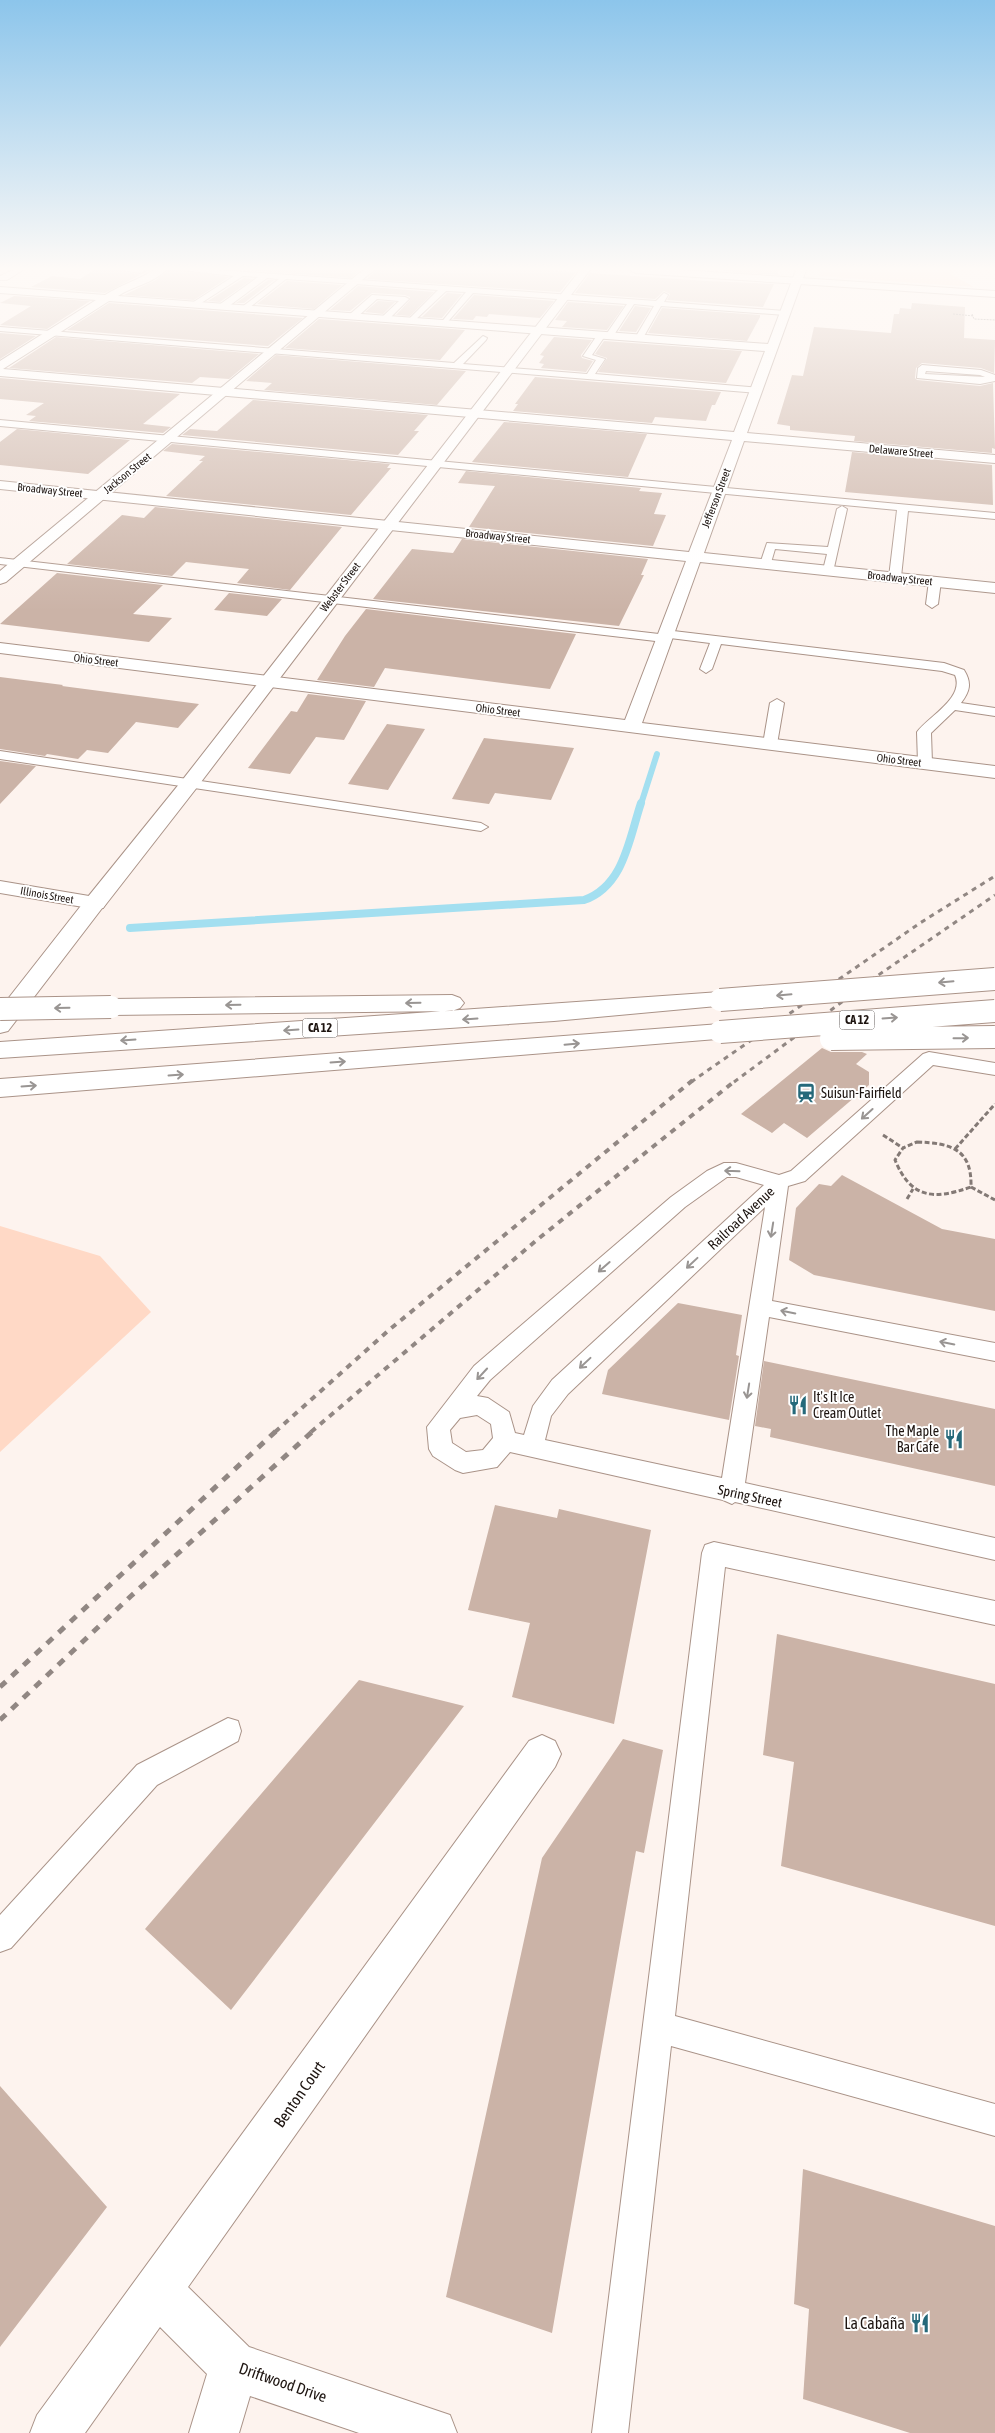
<svg xmlns="http://www.w3.org/2000/svg" width="995" height="2433" viewBox="0 0 995 2433" font-family="'Asap Condensed',sans-serif">
	<style>
		.green { fill: #ffd9c6 }
		.lines { fill: none; stroke-linecap: round; stroke-linejoin: round }
		.stream-far1 { stroke: #a3dff0; stroke-width: 6 }
		.stream { stroke: #a3dff0; stroke-width: 8 }
		.building { fill: #cbb3a7 }
		.lane-casing { stroke: #aa9388; stroke-width: 2 }
		.street-casing { stroke: #aa9388; stroke-width: 2 }
		.secondary-casing { stroke: #aa9388; stroke-width: 2 }
		.highway-casing { stroke: #aa9388; stroke-width: 2 }
		.path-far1 { stroke: #837975; stroke-width: 1; stroke-dasharray: 2 1; stroke-linecap: butt }
		.path { stroke: #837975; stroke-width: 3; stroke-dasharray: 5 2.5; stroke-linecap: butt }
		.lane { fill: #fff; fill-rule: evenodd }
		.street { fill: #fff; fill-rule: evenodd }
		.secondary { fill: #fff; fill-rule: evenodd }
		.highway { fill: #fff; fill-rule: evenodd }
		.rail-far2 { stroke: #918783; stroke-width: 3; stroke-dasharray: 5 5; stroke-linecap: butt }
		.rail-far1 { stroke: #918783; stroke-width: 4; stroke-dasharray: 6 6; stroke-linecap: butt }
		.rail { stroke: #918783; stroke-width: 5; stroke-dasharray: 8 8; stroke-linecap: butt }
		.highway-bridge-casing { stroke: #aa9388; stroke-width: 24; stroke-linecap: butt }
		.highway-bridge { stroke: #fff; stroke-width: 22 }
		.oneway { stroke: #999593 }
		.labels { text-anchor: middle; stroke-width: 4; stroke-linejoin: round; paint-order: stroke }
		.far-street-label { font-size: 11px; fill: #1d1410; stroke: #fff }
		.shield { fill: #fff; stroke: #615a58; stroke-width: 1 }
		.shield-label { font-size: 12px; font-weight: bold; fill: #1d1410 }
		.poi-label { font-size: 14px; fill: #1d1410; stroke: #fff; text-anchor: start }
		.street-label { font-size: 14px; fill: #1d1410; stroke: #fff }
		.near-street-label { font-size: 16px; fill: #1d1410; stroke: #fff }
		.near-poi-label { font-size: 16px; fill: #1d1410; stroke: #fff; text-anchor: end }
	</style>
	<rect width="100%" height="100%" fill="#fdf3ee"/>
	<path class="green" d="M822 270H956L951 274 974 287 819 276Z
		M0 1226 100 1256 151 1312 0 1452Z"/>
	<g class="lines">
		<path class="stream-far1" d="M641 804 657 754"/>
		<path class="stream" d="M130 928 584 900C624 886 629 839 641 803"/>
	</g>
	<path class="building" d="M94 270H121L140 275 145 270H150L105 293 31 287 52 276 80 279Z
		M168 270H180L229 277 194 300 124 295 156 280Z
		M245 270H360L351 278Z
		M376 270H546L576 272 560 292 367 279Z
		M778 270V275L723 271V270Z
		M590 273 707 281 774 284 763 307 667 300 670 294 664 291 655 299 575 293Z
		M244 278 253 279 220 302 208 301Z
		M268 280H274L244 303H236Z
		M287 281 342 285 314 309 257 304Z
		M358 286 434 292 410 316 396 315 410 300V297L405 295 372 293 350 311 330 310Z
		M447 293 462 294 442 318 422 317Z
		M474 295 554 301 540 318 489 314 487 317 476 316 473 320 453 319Z
		M14 296 90 301 47 329 0 325 31 306 0 303Z
		M378 301 395 302 383 314 365 312Z
		M568 302 624 306 607 330 562 327 567 321 555 320Z
		M109 303 303 318 268 346 67 330Z
		M912 303 965 307 964 338 995 340 994 373 981 368 922 363 916 368 915 378 917 380 980 386 993 383 995 449 992 448V453L854 441 855 436 790 430V426L777 424 792 375 803 376 814 327 891 333 894 314H899L900 308 911 309Z
		M635 306 651 308 636 332 619 331Z
		M662 308 760 315V317L747 341 648 333Z
		M319 319 465 330 440 360 285 348Z
		M0 333 36 336 0 359Z
		M56 337 259 354 229 379 200 377 192 383 9 368Z
		M554 337 592 340 581 355 582 358 593 361 586 372 541 368 544 364 539 363 544 356 540 355Z
		M604 341 742 351 726 383 598 372 607 358 595 354Z
		M276 355 466 371 437 405 264 390 272 383 246 381Z
		M535 377 721 392 715 405H712L706 421 655 417 652 423 513 411 518 404H515Z
		M0 378 180 394 143 424 171 427 163 433 29 421 36 416 26 415 44 403 0 399Z
		M253 400 428 415 414 431H419L398 455 182 435 190 429 217 431Z
		M504 422 647 434 628 477 472 462Z
		M17 429 130 440 88 474 0 465V442Z
		M172 444 390 464 387 468H391L351 515 166 496 203 461H199L205 456 163 451Z
		M852 452 992 465 993 505 845 492Z
		M466 471 641 488 639 491 662 493 654 514 666 515 653 546 469 527 495 486 458 483Z
		M155 507 342 527 290 590 237 583 249 569 186 562 172 576 67 564 122 515 144 518Z
		M462 539 648 559 641 575H644L619 626 373 599 412 549 453 553Z
		M57 573 163 585 133 614 172 618 149 642 0 624Z
		M229 593 282 599 267 616 214 610Z
		M366 609 576 634 550 689 385 668 374 687 317 680 345 636Z
		M0 677 63 685 62 686 199 704 178 728 136 722 108 753 87 750 78 759 47 754 45 756 0 749Z
		M308 694 366 701 344 740 316 737 290 774 248 768 291 711 297 712Z
		M387 724 425 729 388 790 348 784Z
		M484 738 574 748 551 800 495 793 489 804 452 799Z
		M0 761 36 766 0 804Z
		M822 1048 831 1052H862L867 1054 856 1064 869 1072V1085L807 1138 784 1123 772 1133 741 1114Z
		M842 1175 942 1229 995 1239V1311L814 1275 789 1260 796 1208 819 1184 831 1186Z
		M678 1303 742 1315 736 1355 739 1356 729 1420 602 1394 608 1370Z
		M764 1361 995 1409V1486L770 1437 771 1429 755 1426Z
		M495 1505 557 1518 559 1509 651 1530 614 1724 512 1697 530 1623 468 1610Z
		M777 1634 995 1684V1926L781 1866 794 1762 763 1755Z
		M359 1680 464 1706 231 2010 145 1929Z
		M623 1739 663 1750 644 1853 636 1851 552 2333 446 2297 542 1858Z
		M0 2086 107 2207 0 2347Z
		M803 2169 995 2226V2433H910L803 2399 809 2309 794 2304Z"/>
	<g class="lines">
		<defs>
			<path id="lane" d="M13 270H23L7 280H0V276Z
				M123 270H143L144 271 140 273Z
				M182 270H217L656 301 664 293 668 295 664 302 785 311 789 313 785 315 661 306 643 338 639 340 635 338 654 306 634 304 612 338 605 336 592 355 605 359 595 374 761 388V392L758 393 0 331V327L454 363 483 336 487 338 486 340 463 364 587 374 596 360 583 356 598 334 605 336 627 304 473 293 444 326 440 324 466 292 446 291 412 323 408 321 409 319 438 290 286 279 245 311 241 309 242 307 279 279 267 278 225 309H219V305L258 277 243 276 195 307H192V303L234 276Z
				M372 295 405 297 409 299 387 321 380 319 399 301 377 299 355 319H349V315Z
				M922 365 981 370 995 375V381L980 384 917 378 918 368ZM926 371 980 375 985 377 925 374Z
				M0 420 995 513V519L908 511 901 577 895 580 889 577 897 510 0 426Z
				M842 506 847 509 833 572 829 573 823 570 827 554 775 549 770 566H762L760 564 767 543 828 547 837 509Z
				M0 558 659 634 665 630 944 663 964 670C972 683 970 691 961 703L995 708V716L955 710 931 733 932 763 925 767 918 763 917 732C929 716 965 698 955 675L942 671 721 644 712 669 706 673 700 669 710 643 670 638 664 642 0 564Z
				M935 578 941 581 938 604 932 608 926 604 929 581Z
				M777 699 784 703 777 744 770 748 763 744 770 703Z
				M0 751 481 823 488 827 481 831 0 759Z
				M929 1052 995 1063V1075L933 1065 805 1181 788 1186 772 1301 995 1343V1361L769 1317 745 1483 995 1538V1560L735 1502 732 1504 723 1500 510 1452 497 1467 463 1473 455 1470 433 1456 429 1449 427 1427 474 1366 671 1197 707 1171 724 1163H736L779 1175 791 1171 923 1054ZM727 1177H736L764 1185 552 1380 533 1406 524 1435 515 1433 509 1412 488 1398 477 1396 490 1380 685 1207ZM765 1207 722 1478 545 1440 551 1416 568 1394ZM477 1415 491 1424 493 1438 483 1450 466 1452 452 1443 450 1430 460 1418Z
				M714 1542 995 1601V1625L725 1567 675 2016 995 2104V2136L671 2046 628 2433H592L702 1553 705 1545Z
				M228 1718 238 1721 241 1731 238 1741 157 1785 11 1948 0 1952V1915L137 1765Z"/>
			<path id="street" d="M154 270H166C152 284 133 286 118 296L768 344 796 270H806L747 433 995 455V463L744 441 704 553 995 583V593L700 562 642 723 995 766V778L0 653V643L625 720 686 561 0 489V481L689 552 732 440 0 376V361L96 300 0 293V287L105 295C121 285 138 280 154 270ZM109 301 765 351 734 432 3 369Z
				M0 881 95 897 103 898 106 903 103 908 95 909 0 893Z
				M542 1735 555 1741 561 1754 555 1767 188 2287 249 2347 450 2415 457 2433H359L250 2396 239 2433H189L207 2374 160 2327 85 2433H30L37 2415 529 1741Z"/>
			<path id="secondary" d="M363 270H374L6 582 0 584V571Z
				M580 270H590L198 786 103 908 95 909 87 908 84 903 87 898 184 778Z
				M630 270H681L995 291V297L635 273Z"/>
			<path id="highway" d="M95 897 103 898 106 903 8 1031 0 1033V1009L87 898Z
				M720 992 728 995 732 1000 728 1005 554 1021 0 1058V1042Z
				M452 995 460 998 464 1003 460 1008 452 1011 111 1015 103 1012 99 1007 103 1002 111 999Z
				M720 1024 729 1026 732 1032 729 1038 0 1097V1079Z"/>
		</defs>
		<use href="#lane" class="lane-casing"/>
		<use href="#street" class="street-casing"/>
		<use href="#secondary" class="secondary-casing"/>
		<use href="#highway" class="highway-casing"/>
		<path class="path-far1" d="M953 314 974 316
			M972 314 974 319 995 320"/>
		<path class="path" d="M883 1135 903 1148
			M917 1142C951 1143 972 1149 971 1187 934 1200 911 1199 895 1160L903 1148Z
			M955 1149 995 1104
			M971 1187 995 1200
			M907 1199 913 1189"/>
		<use href="#lane" class="lane"/>
		<use href="#street" class="street"/>
		<use href="#secondary" class="secondary"/>
		<use href="#highway" class="highway"/>
		<path class="rail-far2" d="M691 1082 920 923 995 876
			M734 1082 877 976 995 895"/>
		<path class="rail-far1" d="M275 1432 389 1330 693 1080
			M311 1432 538 1239 736 1080"/>
		<path class="rail" d="M0 1687 276 1431
			M0 1720 131 1596 313 1431"/>
		<defs>
			<path id="highway-bridge" d="M720 1000 995 979
				M0 1009 111 1007
				M720 1032 995 1011
				M831 1039 995 1037"/>
		</defs>
		<use href="#highway-bridge" class="highway-bridge-casing"/>
		<use href="#highway-bridge" class="highway-bridge"/>
	</g>
	<defs><path id="oneway-shaft" d="M-6 0H5M1.5-3L5.5 0L1.5 3" fill="none" stroke-width="1.6" stroke-linecap="round" stroke-linejoin="round" transform="scale(1.25)"/></defs>
	<g class="oneway">
		<use href="#oneway-shaft" transform="translate(946 982) rotate(175)"/>
		<use href="#oneway-shaft" transform="translate(784 995) rotate(175)"/>
		<use href="#oneway-shaft" transform="translate(413 1003) rotate(179)"/>
		<use href="#oneway-shaft" transform="translate(233 1005) rotate(179)"/>
		<use href="#oneway-shaft" transform="translate(62 1008) rotate(179)"/>
		<use href="#oneway-shaft" transform="translate(890 1018) rotate(-4)"/>
		<use href="#oneway-shaft" transform="translate(470 1019) rotate(176)"/>
		<use href="#oneway-shaft" transform="translate(291 1030) rotate(176)"/>
		<use href="#oneway-shaft" transform="translate(961 1038) rotate(-1)"/>
		<use href="#oneway-shaft" transform="translate(128 1040) rotate(176)"/>
		<use href="#oneway-shaft" transform="translate(572 1044) rotate(-5)"/>
		<use href="#oneway-shaft" transform="translate(338 1062) rotate(-4)"/>
		<use href="#oneway-shaft" transform="translate(176 1075) rotate(-4)"/>
		<use href="#oneway-shaft" transform="translate(29 1086) rotate(-4)"/>
		<use href="#oneway-shaft" transform="translate(867 1114) rotate(138)"/>
		<use href="#oneway-shaft" transform="translate(732 1171) rotate(-178)"/>
		<use href="#oneway-shaft" transform="translate(772 1230) rotate(99)"/>
		<use href="#oneway-shaft" transform="translate(692 1263) rotate(137)"/>
		<use href="#oneway-shaft" transform="translate(604 1267) rotate(139)"/>
		<use href="#oneway-shaft" transform="translate(788 1312) rotate(-169)"/>
		<use href="#oneway-shaft" transform="translate(947 1343) rotate(-169)"/>
		<use href="#oneway-shaft" transform="translate(585 1363) rotate(137)"/>
		<use href="#oneway-shaft" transform="translate(482 1374) rotate(133)"/>
		<use href="#oneway-shaft" transform="translate(748 1391) rotate(99)"/>
	</g>
	<linearGradient id="sky" x2="0" y2="1"><stop stop-color="#8cc5eb"/><stop offset="0.44" stop-color="#fefaf7"/><stop offset="1" stop-color="#fefaf7" stop-opacity="0"/></linearGradient>
	<rect width="995" height="611" fill="url(#sky)"/>
	<defs>
		<symbol id="station-bare" viewBox="-9 -9 18 18"><path d="M-3-6H3Q5-6 5-4V2Q5 4 3 4L4.5 6H3L1.5 4h-3L-3 6H-4.5L-3 4Q-5 4-5 2V-4Q-5-6-3-6ZM-3.5-4v3h7v-3ZM-3.5 1v1.5H-2V1ZM2 1v1.5H3.5V1Z" fill="#25697a" stroke="#fff" stroke-width="2.5" paint-order="stroke"/></symbol>
		<symbol id="restaurant-bare" viewBox="-9 -9 18 18"><path d="M-5-6h1v4h1v-4h1v4h1v-4h1v5L-1.5 .5V6h-2V.5L-5-1ZM5-6V6H3V1.5H1.5Q1.5-4 5-6Z" fill="#25697a" stroke="#fff" stroke-width="2.5" paint-order="stroke"/></symbol>
	</defs>
	<g fill-rule="evenodd">
		<use href="#station-bare" x="792" y="1079" width="28" height="28"/>
		<use href="#restaurant-bare" x="784" y="1391" width="28" height="28"/>
		<use href="#restaurant-bare" x="940" y="1425" width="28" height="28"/>
		<use href="#restaurant-bare" x="906" y="2309" width="28" height="28"/>
	</g>
	<g class="labels">
		<g class="far-street-label">
			<text transform="translate(901 451) rotate(5)" y="4">Delaware Street</text>
			<text transform="translate(127 473) rotate(-39)" y="4">Jackson Street</text>
			<text transform="translate(50 490) rotate(6)" y="4">Broadway Street</text>
			<text transform="translate(716 498) rotate(-69)" y="4">Jefferson Street</text>
			<text transform="translate(498 536) rotate(6)" y="4">Broadway Street</text>
			<text transform="translate(900 578) rotate(6)" y="4">Broadway Street</text>
			<text transform="translate(340 587) rotate(-53)" y="4">Webster Street</text>
			<text transform="translate(96 660) rotate(7)" y="4">Ohio Street</text>
			<text transform="translate(498 710) rotate(7)" y="4">Ohio Street</text>
			<text transform="translate(899 760) rotate(7)" y="4">Ohio Street</text>
			<text transform="translate(47 895) rotate(10)" y="4">Illinois Street</text>
		</g>
		<g class="shield">
			<rect x="839.5" y="1010.5" width="35" height="19" rx="4"/>
			<rect x="302.5" y="1018.5" width="35" height="19" rx="4"/>
		</g>
		<g class="shield-label">
			<text x="857" y="1024">CA 12</text>
			<text x="320" y="1032">CA 12</text>
		</g>
		<g class="poi-label">
			<text x="821" y="1098">Suisun-Fairfield</text>
			<text x="813" y="1402">It's It Ice<tspan x="813" dy="16">Cream Outlet</tspan></text>
			<text x="939" y="1436" text-anchor="end">The Maple<tspan x="939" dy="16">Bar Cafe</tspan></text>
		</g>
		<g class="street-label">
			<text transform="translate(741 1218) rotate(-43)" y="5">Railroad Avenue</text>
			<text transform="translate(750 1496) rotate(12)" y="5">Spring Street</text>
		</g>
		<g class="near-street-label">
			<text transform="translate(299 2094) rotate(-55)" y="6">Benton Court</text>
			<text transform="translate(283 2382) rotate(19)" y="6">Driftwood Drive</text>
		</g>
		<g class="near-poi-label">
			<text x="905" y="2329">La Cabaña</text>
		</g>
	</g>
</svg>
